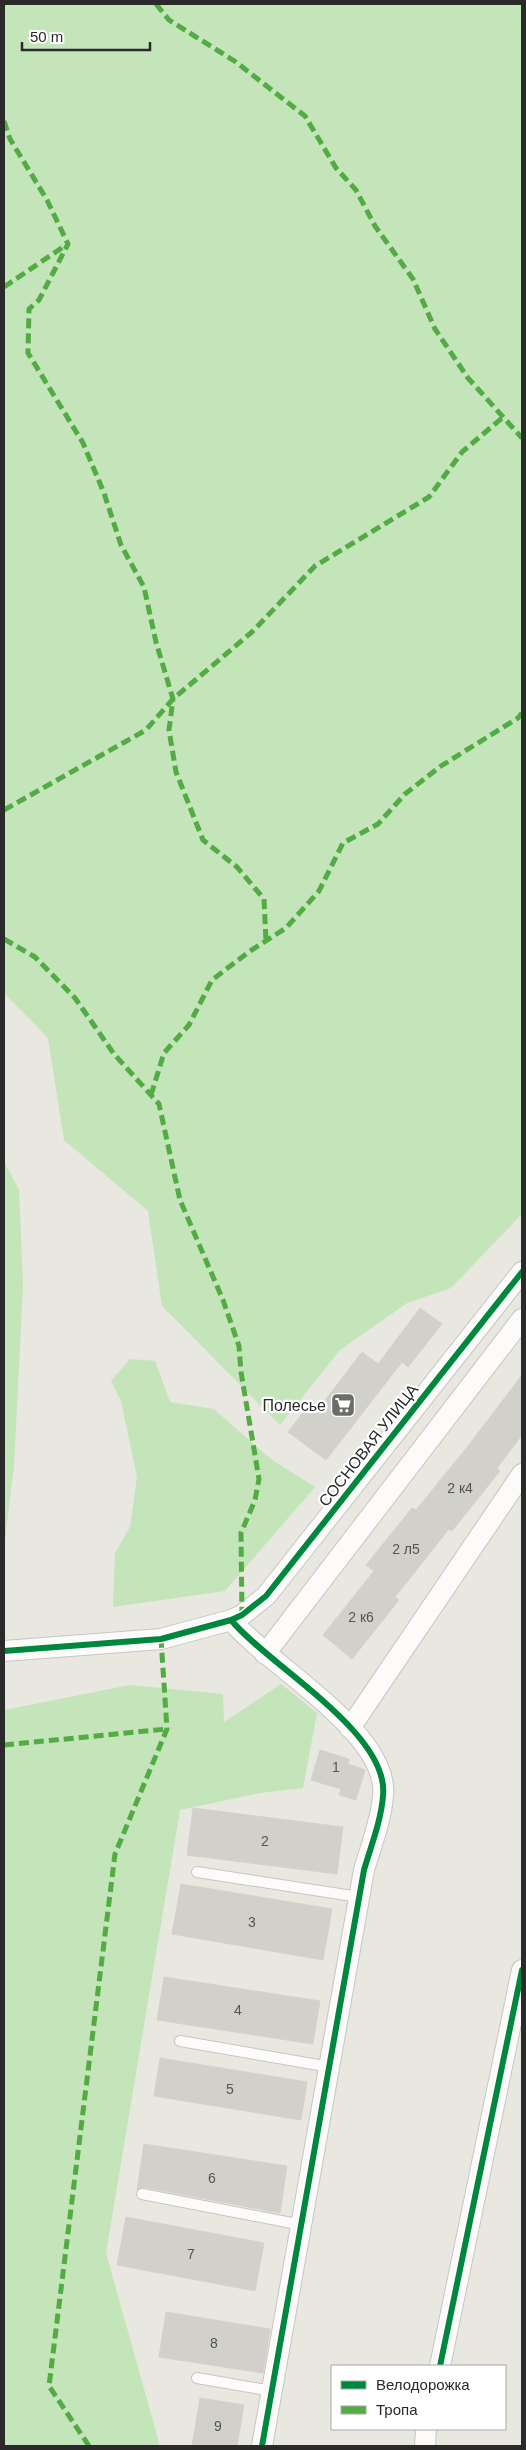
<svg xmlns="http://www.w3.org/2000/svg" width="526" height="2450" viewBox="0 0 526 2450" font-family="Arial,sans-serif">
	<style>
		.green { fill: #c4e4ba }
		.building { fill: #d1d0cb; stroke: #d3d2cc }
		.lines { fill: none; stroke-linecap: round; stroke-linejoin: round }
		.service-casing { stroke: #c6c6c5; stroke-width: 12 }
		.minor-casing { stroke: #c6c6c5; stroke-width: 22 }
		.service { stroke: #fcfbfa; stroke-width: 10 }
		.minor { stroke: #fcfbfa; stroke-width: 20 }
		.quiet { stroke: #53ab44; stroke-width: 5; stroke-dasharray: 10 5; stroke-linecap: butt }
		.cycleway-casing { stroke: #fff; stroke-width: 9 }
		.cycleway { stroke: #00873e; stroke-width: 6 }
		.labels { text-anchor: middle; stroke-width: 4.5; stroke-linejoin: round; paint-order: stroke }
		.number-label { font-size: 14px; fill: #545453 }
		.poi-label { font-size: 16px; fill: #2a2a2a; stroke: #fff; text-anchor: end }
		.street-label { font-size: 16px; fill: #2a2a2a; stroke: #fff }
	</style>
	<rect width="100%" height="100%" fill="#e8e7e0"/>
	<path class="green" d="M4 4H522V1214L451 1288 407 1303 340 1350 280 1425 162 1306 148 1211 64 1140 48 1038 4 993Z
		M4 1161 19 1190 23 1286 14 1465 4 1548Z
		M130 1359 155 1361 170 1402 214 1409 272 1460 315 1487 225 1591 113 1607 115 1553 130 1527 137 1477 121 1401 111 1381Z
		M281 1684 317 1713 303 1788 260 1793 180 1810 106 2253 160 2446H4V1710L130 1685 223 1694 224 1722Z"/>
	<path class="building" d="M420 1308 442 1324 408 1367 402 1362 326 1460 288 1432 309 1405 317 1411 362 1352 378 1364Z
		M522 1375V1435L497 1468 500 1471 452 1531 449 1529 395 1597 399 1600 352 1659 323 1635 374 1571 366 1565 412 1508 416 1510 468 1446Z
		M320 1750 349 1759 348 1764 365 1770 356 1800 339 1795 341 1789 311 1780Z
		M193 1808 343 1827 337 1874 187 1855Z
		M181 1884 332 1909 323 1960 172 1934Z
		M164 1977 320 2001 313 2044 157 2020Z
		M160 2058 307 2082 301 2120 154 2096Z
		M144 2144 287 2166 280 2213 143 2187 137 2190Z
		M126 2217 264 2243 255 2291 117 2265Z
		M166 2312 270 2329 263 2373 159 2357Z
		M200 2398 244 2405 237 2446H192Z"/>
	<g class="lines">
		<defs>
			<path id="service" d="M197 1872 359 1897
				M180 2041 330 2067
				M142 2194 302 2225
				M197 2378 272 2391"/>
			<path id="minor" d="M231 1620C269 1666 390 1733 383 1796 381 1821 371 1846 364 1870L262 2446
				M4 1651 161 1639 231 1620 242 1615 266 1596 522 1272
				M265 1654 522 1319
				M350 1728 522 1474
				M440 2366 522 1970
				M425 2446 426 2429"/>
		</defs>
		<use href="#service" class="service-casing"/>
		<use href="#minor" class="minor-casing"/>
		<use href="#service" class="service"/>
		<use href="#minor" class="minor"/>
		<path class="quiet" d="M156 4 169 20 236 62 305 116 336 168 356 190 375 226 413 279 435 329 468 378 522 438
			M4 121 10 139 47 200 68 244 39 300 29 309 28 353 83 443 104 493 121 545 144 587 156 642 173 699 169 730 176 772 203 840 237 867 264 899 266 941
			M4 287 66 245
			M4 810 146 730 173 699 252 632 315 566 429 497 462 452 502 418
			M4 939 35 957 75 998 114 1054 159 1104 180 1200 223 1300 239 1346 241 1372 259 1479 255 1500 241 1533 242 1615
			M151 1095 164 1053 189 1025 212 980 250 951 286 928 319 891 343 843 378 824 405 794 441 766 518 718 522 713
			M4 1745 167 1729
			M89 2446 49 2386 115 1854 167 1729 161 1639"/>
		<defs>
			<path id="cycleway" d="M231 1620C269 1666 390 1733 383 1796 381 1821 371 1846 364 1870L262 2446
				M4 1651 161 1639 231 1620 242 1615 266 1596 522 1272
				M440 2366 522 1970"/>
		</defs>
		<use href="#cycleway" class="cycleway-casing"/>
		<use href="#cycleway" class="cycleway"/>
	</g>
	<defs>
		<symbol id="supermarket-square" viewBox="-11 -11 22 22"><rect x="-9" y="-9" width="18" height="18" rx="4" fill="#6c6c6a" stroke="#fff"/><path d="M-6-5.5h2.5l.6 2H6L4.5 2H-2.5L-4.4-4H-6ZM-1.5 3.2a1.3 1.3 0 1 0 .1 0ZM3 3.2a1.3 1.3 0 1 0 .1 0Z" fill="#fff"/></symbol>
	</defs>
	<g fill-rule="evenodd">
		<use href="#supermarket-square" x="329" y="1391" width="28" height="28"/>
	</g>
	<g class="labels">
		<g class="number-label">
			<text x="460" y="1493">2 к4</text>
			<text x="406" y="1554">2 л5</text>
			<text x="361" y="1622">2 к6</text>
			<text x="336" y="1772">1</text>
			<text x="265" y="1846">2</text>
			<text x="252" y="1927">3</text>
			<text x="238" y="2015">4</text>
			<text x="230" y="2094">5</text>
			<text x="212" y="2183">6</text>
			<text x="191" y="2259">7</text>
			<text x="214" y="2348">8</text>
			<text x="218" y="2431">9</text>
		</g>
		<g class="poi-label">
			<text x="326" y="1411">Полесье</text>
		</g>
		<g class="street-label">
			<text transform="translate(368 1445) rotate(-52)" y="6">СОСНОВАЯ УЛИЦА</text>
		</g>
	</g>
	<rect width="526" height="2450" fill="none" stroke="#2a2a2a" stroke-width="10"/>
	<rect x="331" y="2365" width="175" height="65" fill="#ffffff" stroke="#aaaaaa"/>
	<rect x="341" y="2381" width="25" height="8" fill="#00873e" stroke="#aaaaaa"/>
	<text x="376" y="2390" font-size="15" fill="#2a2a2a">Велодорожка</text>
	<rect x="341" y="2406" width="25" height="8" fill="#53ab44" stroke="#aaaaaa"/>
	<text x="376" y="2415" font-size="15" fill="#2a2a2a">Тропа</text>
	<path d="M22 42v8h128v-8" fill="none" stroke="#2a2a2a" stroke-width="2.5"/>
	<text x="30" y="42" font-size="15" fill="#2a2a2a" stroke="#ffffff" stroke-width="4" paint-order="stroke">50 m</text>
</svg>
